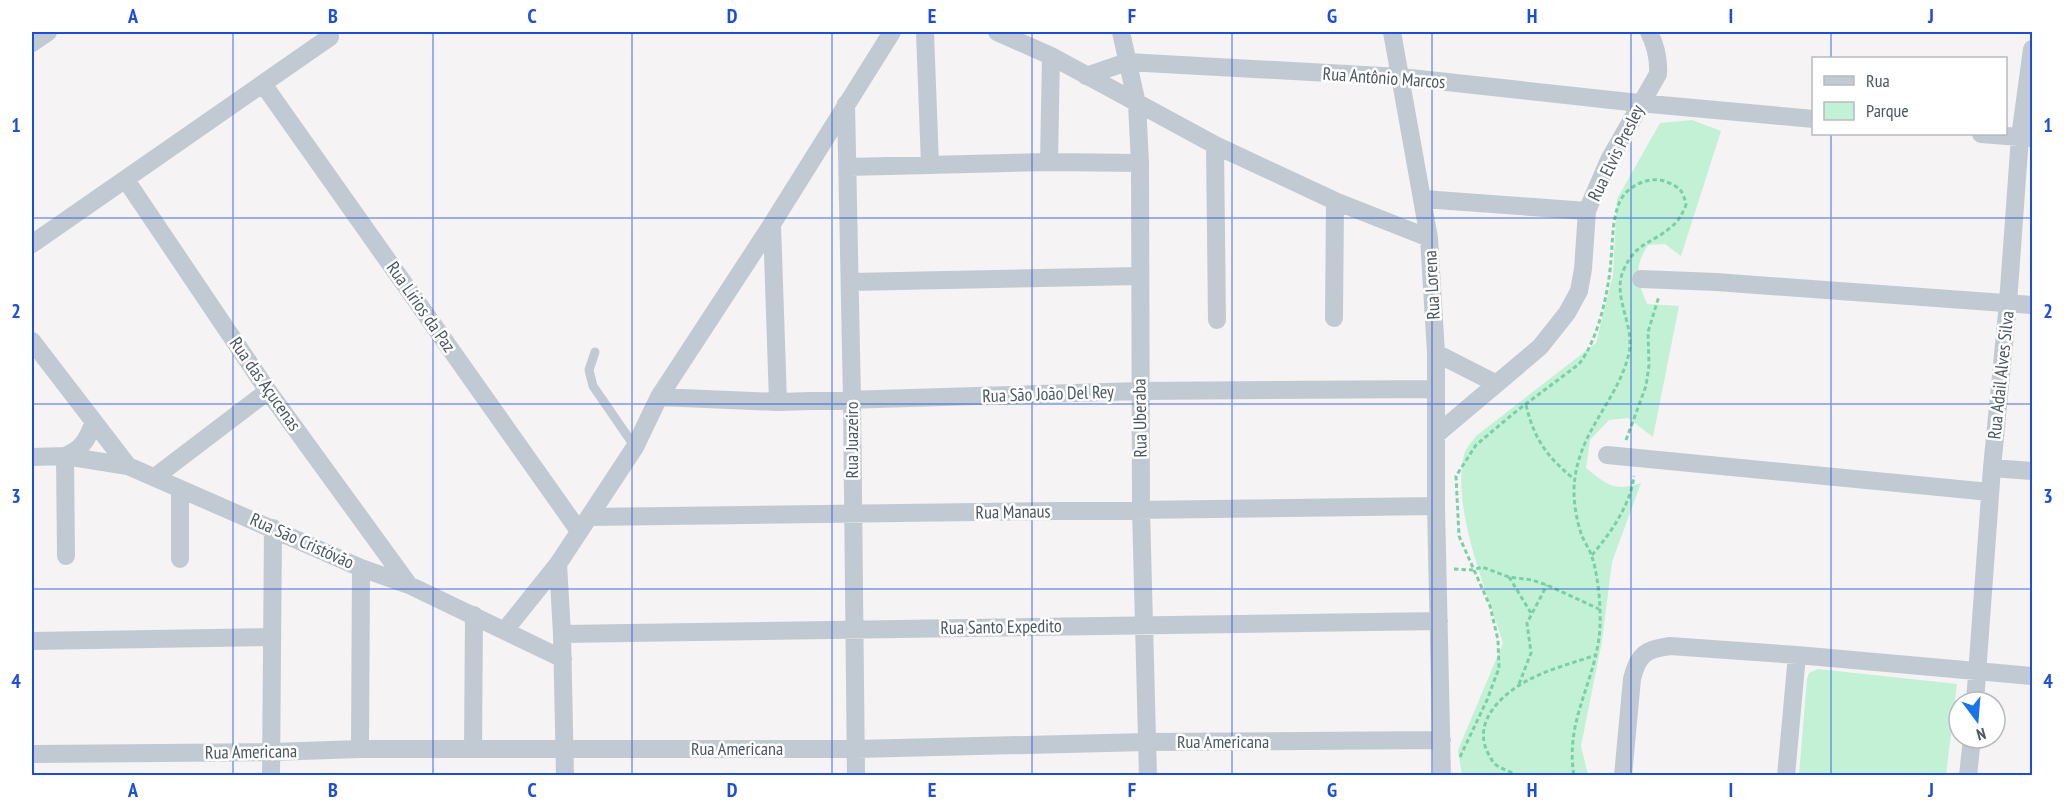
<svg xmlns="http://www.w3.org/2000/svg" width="2064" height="807" viewBox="0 0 2064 807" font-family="'PT Sans Narrow',sans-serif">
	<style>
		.green { fill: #c3f1d5 }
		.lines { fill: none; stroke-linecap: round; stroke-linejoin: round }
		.path { stroke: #7ad0a6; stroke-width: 3; stroke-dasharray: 4.5 3; stroke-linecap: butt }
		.service { stroke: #c1cad2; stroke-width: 9 }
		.minor { stroke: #c1cad2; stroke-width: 18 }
		.grid { fill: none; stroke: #1d4ed8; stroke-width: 1.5; stroke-opacity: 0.55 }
		.labels { text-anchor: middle; stroke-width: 5; stroke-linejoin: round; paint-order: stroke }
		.street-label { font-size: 18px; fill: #4a5661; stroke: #fff }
		.neatline { fill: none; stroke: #1d4ed8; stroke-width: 2 }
		.grid-label { font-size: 20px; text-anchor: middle; font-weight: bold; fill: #1d4ed8 }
	</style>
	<rect width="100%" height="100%" fill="#f5f3f3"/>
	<path class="green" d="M1692 120 1721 131 1681 256 1665 244 1648 245C1633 269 1637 279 1647 304L1679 306 1653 437 1628 418 1609 420 1590 440 1586 468C1608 485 1613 492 1641 483L1612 562 1602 641 1581 746 1588 775H1462L1458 750 1503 643C1487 591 1451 509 1464 455 1465 449 1472 442 1476 436L1596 343 1613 275 1617 199 1660 123Z
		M1818 669 1957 684 1946 775H1799L1807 679 1809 673Z"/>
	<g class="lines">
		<path class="path" d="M1526 405C1534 439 1547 457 1574 479
			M1626 440 1646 386 1649 365 1648 332 1659 296
			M1592 555C1610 534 1631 504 1634 476
			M1454 569 1473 570 1482 567 1509 577 1532 580 1547 585 1599 609
			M1509 577 1531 613
			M1519 684 1531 653 1527 623 1547 585
			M1460 757 1487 700 1499 668 1498 640 1490 606 1459 536 1456 476 1476 445 1514 413 1579 364C1598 340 1609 291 1611 259 1613 239 1612 219 1620 201 1628 185 1651 175 1667 182 1681 188 1683 191 1686 205 1682 214 1679 221 1671 227 1652 244 1637 241 1624 269 1611 296 1635 324 1629 353 1619 398 1581 429 1575 478 1572 495 1576 520 1582 536 1585 543 1590 550 1592 557 1599 578 1602 616 1599 638 1592 688 1565 723 1574 776
			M1519 776C1512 772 1500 769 1494 763 1492 761 1491 758 1489 755 1473 727 1494 702 1518 686 1541 671 1570 664 1596 655"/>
		<path class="service" d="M595 352 589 370 593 386 635 447"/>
		<path class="minor" d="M925 32 930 165
			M997 32 1051 56 1215 145 1335 201 1429 238
			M1121 32 1137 104 1140 163 1141 510 1148 776
			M1392 32 1429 238 1436 353V506L1442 776
			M32 43 48 32
			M1086 76 1127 62 1401 77 1639 103 1814 119
			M263 84 579 531
			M846 104 852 400 856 776
			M1981 134 2032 138
			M1215 145 1217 320
			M1049 162 1051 56
			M848 167 1049 162 1140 163
			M126 180 268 391 409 585
			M1423 199 1587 211
			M772 224 778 402
			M32 244 330 37
			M1641 279 1716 282 2032 305
			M851 282 1140 276
			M1334 318 1335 201
			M32 341 128 466
			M1436 353 1495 383
			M659 397 778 402 1140 391 1436 389
			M1436 435 1540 347 1567 313 1579 291 1583 269 1587 211 1609 160 1658 74C1659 58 1656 46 1649 32
			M1607 455 1990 492
			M65 456 66 556
			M65 456C82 449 87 440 93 424
			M32 457 65 456 128 466 361 568 409 585 563 659
			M1992 468 2032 471
			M155 477 268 391
			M589 517 1436 506
			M180 559V489
			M505 630 558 564
			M562 634 1439 621
			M32 641 271 637
			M1975 702 1992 468 2008 303 2020 137 2032 49
			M360 749 361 568
			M473 749 474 615
			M32 754 271 752 360 749H856L1147 742 1442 740
			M271 776 273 528
			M565 776 562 634 558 564 635 447 659 397 772 224 892 32
			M1623 776 1632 679C1638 654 1646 649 1670 646L1797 655 2032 676
			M1786 776 1797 655
			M1968 776 1972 738"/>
	</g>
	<path class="grid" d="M233 32V776M433 32V776M632 32V776M832 32V776M1032 32V776M1232 32V776M1432 32V776M1631 32V776M1831 32V58M1831 134V776M32 218H2032M32 404H2032M32 589H2032"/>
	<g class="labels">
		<g class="street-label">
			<text transform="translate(1384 78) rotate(4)" y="6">Rua Antônio Marcos</text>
			<text transform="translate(1616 153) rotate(-64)" y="6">Rua Elvis Presley</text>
			<text transform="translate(1432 285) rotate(-93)" y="6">Rua Lorena</text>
			<text transform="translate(421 307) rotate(55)" y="6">Rua Lírios da Paz</text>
			<text transform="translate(2001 375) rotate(-84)" y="6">Rua Adail Alves Silva</text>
			<text transform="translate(265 384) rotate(55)" y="6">Rua das Açucenas</text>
			<text transform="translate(1048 394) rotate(-2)" y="6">Rua São João Del Rey</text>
			<text transform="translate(1140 418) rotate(-91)" y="6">Rua Uberaba</text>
			<text transform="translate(852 440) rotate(-90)" y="6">Rua Juazeiro</text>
			<text transform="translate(1013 512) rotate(-1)" y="6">Rua Manaus</text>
			<text transform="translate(302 541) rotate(24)" y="6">Rua São Cristóvão</text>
			<text transform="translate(1001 627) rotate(-1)" y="6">Rua Santo Expedito</text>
			<text x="1223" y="748">Rua Americana</text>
			<text x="737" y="755">Rua Americana</text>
			<text transform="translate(251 752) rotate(-1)" y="6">Rua Americana</text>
		</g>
	</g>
	<rect width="2064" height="807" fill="none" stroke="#ffffff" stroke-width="66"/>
	<rect x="1812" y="57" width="195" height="78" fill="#ffffff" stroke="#b7bbc0" stroke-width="1.5"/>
	<rect x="1824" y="76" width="30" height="9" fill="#c1cad2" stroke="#b7bbc0" stroke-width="1.5"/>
	<text x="1866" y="87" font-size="18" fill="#4a5661">Rua</text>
	<rect x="1824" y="102" width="30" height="18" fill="#c3f1d5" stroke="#b7bbc0" stroke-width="1.5"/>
	<text x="1866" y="117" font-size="18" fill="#4a5661">Parque</text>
	<g transform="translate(1977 720) rotate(164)"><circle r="28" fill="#ffffff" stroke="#b7bbc0" stroke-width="1.5"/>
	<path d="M0-4.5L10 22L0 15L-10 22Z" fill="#1a73e8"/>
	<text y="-9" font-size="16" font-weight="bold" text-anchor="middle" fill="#4a5661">N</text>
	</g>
	<rect x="33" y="33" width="1998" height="741" class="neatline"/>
	<g class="grid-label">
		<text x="133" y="23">A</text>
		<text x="333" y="23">B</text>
		<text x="532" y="23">C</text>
		<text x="732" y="23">D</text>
		<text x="932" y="23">E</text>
		<text x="1132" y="23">F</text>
		<text x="1332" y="23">G</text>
		<text x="1532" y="23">H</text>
		<text x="1731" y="23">I</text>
		<text x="1931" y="23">J</text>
		<text x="16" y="132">1</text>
		<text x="2048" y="132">1</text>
		<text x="16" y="318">2</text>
		<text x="2048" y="318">2</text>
		<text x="16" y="503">3</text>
		<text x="2048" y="503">3</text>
		<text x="16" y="688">4</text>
		<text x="2048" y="688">4</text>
		<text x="133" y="797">A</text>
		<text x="333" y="797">B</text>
		<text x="532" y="797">C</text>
		<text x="732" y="797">D</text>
		<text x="932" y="797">E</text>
		<text x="1132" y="797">F</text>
		<text x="1332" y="797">G</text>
		<text x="1532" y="797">H</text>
		<text x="1731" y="797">I</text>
		<text x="1931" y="797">J</text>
	</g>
</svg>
